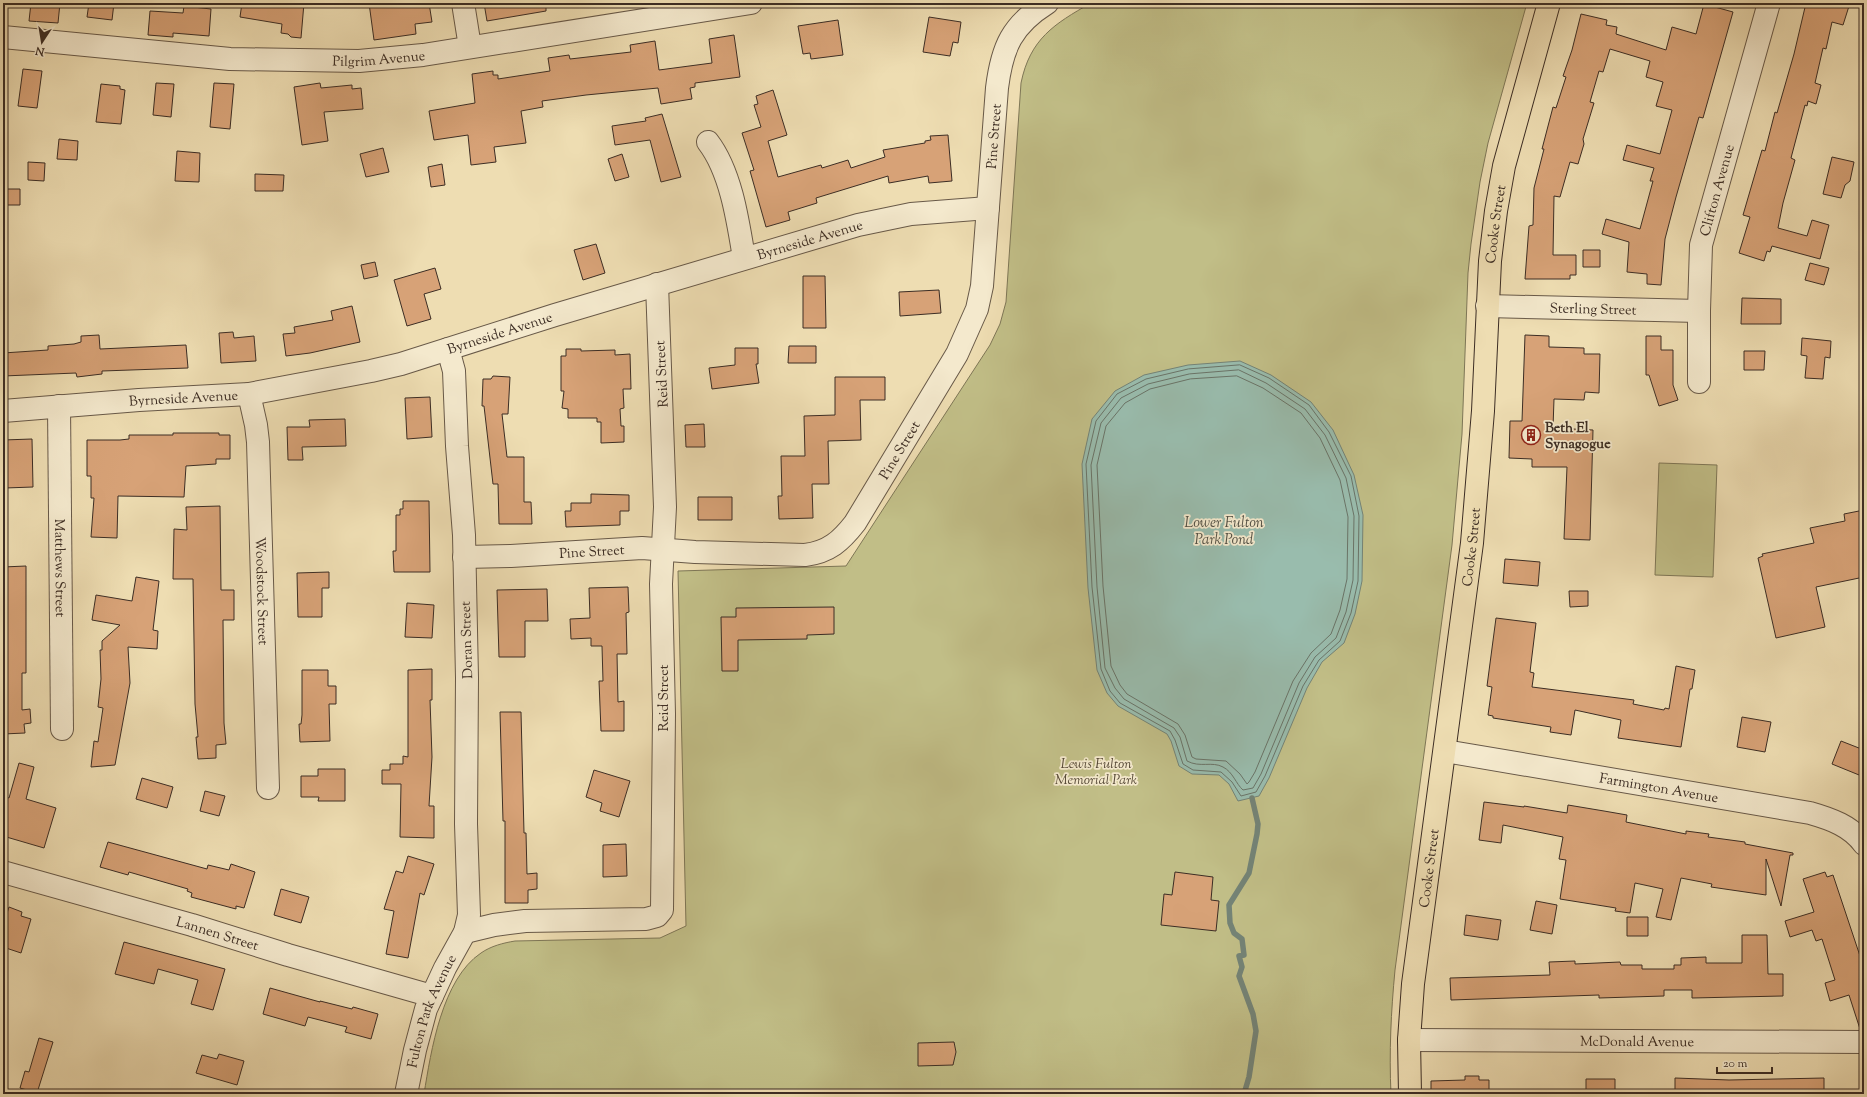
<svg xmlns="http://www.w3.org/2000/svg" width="1867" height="1097" viewBox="0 0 1867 1097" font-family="'Sorts Mill Goudy',serif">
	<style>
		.green { fill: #c1be87; stroke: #7e7656 }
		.water { fill: #99bcad; stroke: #748376 }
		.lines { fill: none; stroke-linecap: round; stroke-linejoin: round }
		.shore { stroke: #6a7468; stroke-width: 1 }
		.stream { stroke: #748376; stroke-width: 5.5 }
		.building { fill: #d7a277; stroke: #3c2d24 }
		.minor-casing { stroke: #685948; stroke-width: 24 }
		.major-casing { stroke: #3c2d24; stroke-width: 24 }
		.minor { stroke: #f4e9cd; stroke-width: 22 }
		.major { stroke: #eeddb2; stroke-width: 22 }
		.labels { text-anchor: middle; stroke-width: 3.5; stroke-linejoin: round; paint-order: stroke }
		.street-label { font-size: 14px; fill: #3c2d24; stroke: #f4e9cd }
		.poi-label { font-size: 14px; font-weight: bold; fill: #3c2d24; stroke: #f4e9cd; text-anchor: start }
		.park-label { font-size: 14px; font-style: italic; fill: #574a38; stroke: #f4e9cd }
		.water-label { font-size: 15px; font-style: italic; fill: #535146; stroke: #f4e9cd }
	</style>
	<rect width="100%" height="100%" fill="#eeddb2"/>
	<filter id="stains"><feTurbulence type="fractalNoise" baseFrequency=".005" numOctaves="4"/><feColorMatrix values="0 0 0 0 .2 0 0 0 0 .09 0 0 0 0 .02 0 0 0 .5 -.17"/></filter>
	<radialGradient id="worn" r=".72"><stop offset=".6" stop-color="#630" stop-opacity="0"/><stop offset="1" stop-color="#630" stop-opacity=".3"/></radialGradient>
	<path class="green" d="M1091 3H1527L1488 143 1480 182 1471 244 1468 273 1462 434 1452 545 1395 970C1391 1012 1389 1052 1391 1094H424C431 1051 442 979 481 953 491 946 503 943 515 941L660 938 686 926 678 571 846 566 990 345 1000 324 1006 302 1021 83C1030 39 1054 24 1091 3Z
		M1659 463 1717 465 1713 577 1655 575Z"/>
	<path class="water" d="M1240 361 1271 375 1311 402 1333 430 1354 475 1363 515 1362 581 1355 614 1344 643 1322 662 1307 688 1269 778 1259 796 1238 801 1229 784 1219 775 1192 774 1179 766 1171 741 1167 734 1118 706 1107 693 1097 670 1088 588 1082 464 1092 419 1115 391 1144 375 1188 365Z"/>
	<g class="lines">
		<path class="shore" d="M1240 365 1269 378 1309 405 1329 432 1351 476 1359 516 1358 581 1351 613 1340 641 1319 660 1303 686 1265 776 1256 792 1241 796 1232 782 1221 772 1193 770 1183 764 1175 740 1170 731 1120 703 1110 691 1101 669 1092 587 1086 464 1096 421 1117 394 1146 379 1188 369Z
			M1239 370 1266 383 1305 409 1325 435 1346 478 1354 516 1353 580 1346 612 1336 638 1315 657 1299 683 1261 774 1253 788 1243 790C1236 784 1233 772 1223 767 1212 761 1200 768 1187 761L1180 737 1174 728 1124 699 1115 688 1105 668 1097 587 1091 465 1101 423 1121 398 1148 384 1189 374Z
			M1237 376 1263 388 1301 413 1320 438 1340 480 1348 517 1347 579 1340 610 1331 634 1311 653 1293 681 1255 772 1249 782 1247 784 1240 774 1226 761 1196 759 1192 757 1185 735 1178 724 1127 694 1120 685 1111 666 1103 586 1097 465 1106 426 1125 403 1150 389 1190 379Z"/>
		<path class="stream" d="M1244 1094 1249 1077 1256 1031 1253 1014 1239 976 1242 967 1239 956 1244 955 1242 939 1234 933 1230 923 1229 905 1249 873 1257 834 1258 824 1252 798"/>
	</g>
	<path class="building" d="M31 3H60L58 23 29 21Z
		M89 3H114L112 20 87 17Z
		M242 3H304L301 38 291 37 288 34 281 33 282 24 240 17Z
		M369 3H429L432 22 415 24 416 34 374 40Z
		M484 3H546V11L487 21Z
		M1806 3H1850L1843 25 1832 22 1826 49 1823 48 1815 83 1821 85 1816 104 1808 101 1807 106 1805 105 1791 158 1795 160 1783 203 1778 228 1807 236 1812 220 1829 225 1820 259 1772 246 1770 252 1767 251 1764 261 1739 253 1750 217 1743 215 1762 150 1765 151 1775 112 1777 113 1794 54Z
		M1704 4 1733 12 1703 118 1699 117 1676 197 1665 239 1661 285 1647 284V274L1627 272 1629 242 1602 234 1606 219 1640 229 1653 181H1650L1654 168 1623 160 1627 145 1660 154 1672 110 1656 106 1663 82 1646 77 1650 61 1610 49 1603 72 1599 71 1590 102 1594 103 1583 139 1584 144 1578 164 1570 162 1560 197 1554 196 1553 255H1576V275H1570V279H1525L1529 226 1533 225 1534 188 1544 149H1542L1553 107 1556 108 1566 77 1563 76 1572 50 1581 14 1607 20 1606 25 1617 27 1616 34 1666 50 1672 27 1696 34Z
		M184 6 211 9 209 36 173 33V37L148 35 150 11 183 13Z
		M929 17 961 22 958 43 953 42 950 56 923 52Z
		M838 20 843 55 811 59 810 53 803 54 798 26Z
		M734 35 740 77 695 83V87L690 88 692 99 661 104 658 88 586 95 542 101 543 107 521 111 526 143 494 147 496 162 471 165 468 135 434 140 429 111 475 103 472 74 493 71V75H498V79L550 71 548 58 569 55 570 59 631 52 630 45 655 41 659 70 712 63 709 39Z
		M23 69 42 71 37 108 18 106Z
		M156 83 174 84 171 117 153 115Z
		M214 83 234 84 230 129 210 127Z
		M320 83 321 88 352 85V89L361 88 363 109 324 112 328 141 302 145 294 87Z
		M101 84 120 86V89L125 90 121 124 96 122Z
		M773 90 787 135 768 141 778 177 821 165 822 168 848 160 851 168 885 157 883 150 925 143V141L931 140 930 136 948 135 952 181 929 183 928 176 889 183 888 176 816 198 817 203 788 212 790 220 766 227 750 171 754 170 742 133 761 127 754 105 758 104 756 96Z
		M662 114 681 177 661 182 650 140 615 145 612 126 646 121 645 118Z
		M59 139 78 141 77 160 57 159Z
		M383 148 389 172 366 177 360 154Z
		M177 151 200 153 199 182 175 181Z
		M622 154 629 177 615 181 608 159Z
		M1832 157 1854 162 1850 181 1845 185 1841 198 1823 194Z
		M28 162 45 163 44 181 28 180Z
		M442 164 445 185 431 187 428 167Z
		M255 174 284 175 283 191H255Z
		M4 189H20V205H4Z
		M596 244 605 273 583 280 574 250Z
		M1583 250H1600V267H1583Z
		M375 262 378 276 364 279 361 265Z
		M1810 263 1829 268 1824 285 1805 280Z
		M435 268 441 289 424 294 431 319 407 326 394 280Z
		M803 276H825L826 328H803Z
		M939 290 941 313 900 316 899 292Z
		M1742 298 1781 299V324H1741Z
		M352 306 360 342 310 353 286 356 283 334 295 333 294 327 333 320 331 311Z
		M233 332 234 338 254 336 256 361 221 363 219 333Z
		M99 335 100 349 186 345 188 368 102 371V374L77 377 76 373 3 376V353L48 350V346L74 344 81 342V336Z
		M1525 335 1549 336V347L1584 348V354H1600L1599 393 1585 392 1584 400 1554 399 1553 428 1593 430 1590 540 1564 539 1567 467H1532V459L1509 458 1510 421H1522Z
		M1646 336H1661V350H1673V385L1678 400 1659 406 1649 375H1646Z
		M1802 338 1831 341 1830 358 1825 357 1823 379 1805 378 1807 356 1801 355Z
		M789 346H816V363H788Z
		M735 348H758V364H756L759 383 712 389 709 368 735 365Z
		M566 349H581V351L615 350V355L630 354 631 389H623L624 408 620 409 621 426H624V442L601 443V422H597V418H568V409L562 408 564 391H561V356H566Z
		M1744 351H1765L1764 370H1744Z
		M493 376 510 377 508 414H502L507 457H524V502H531L532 524H499L498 484H493L484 406H482L483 379H491Z
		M835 377H885V400H860L861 440 828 441 829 484H812L813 518 779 519 778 496H782L781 456H805L804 416 835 415Z
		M430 397 432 437 407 439 405 398Z
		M345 419 346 446 302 447 303 460H288L287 427H310L309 420Z
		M704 424 705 447H686L685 425Z
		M173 433H219V435H230V459H216V464L186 466 184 497 118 496 117 538 91 537 94 498H91V476H87V440H120L129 439V435H173Z
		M32 439 33 487 5 488 3 440Z
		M591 494 629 495V511H620V525L566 527 565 511H571V503H591Z
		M698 497H732V520H698Z
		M403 501H429L430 572H394L393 551H396V515H400V509H403Z
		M220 506 221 590H234V620H223L224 723 226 744 216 745V758L198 759 196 737H198L195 704 193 579H173L174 529 187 530 186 507Z
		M1864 510V577L1816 587 1825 627 1776 638 1758 558 1763 556 1762 554 1814 543 1810 528 1845 521 1844 514Z
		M1505 559 1540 562 1538 586 1503 583Z
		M26 566V673H22V710L30 709 31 723 24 724 25 733 3 734V567Z
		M329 572V588H322V617H298L297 573Z
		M136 577 159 581 153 630 158 631 157 649 128 647 130 683 115 765 91 767 94 741 98 742 103 708 98 707 101 679 100 650H102V641L120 625 92 620 96 595 132 601Z
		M628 587 629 612 626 613 627 654H617L618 702 624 701V731H601L599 681H603L602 646H591V638L571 639 570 619 590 618 589 588Z
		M547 589 548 621H525V657H499L497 590Z
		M1569 591H1588V606L1570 607Z
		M407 603 434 605 432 638 405 637Z
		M834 607V634L807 635V639L738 640V671H722L721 617H736V608Z
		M1496 618 1536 623 1530 672 1534 673 1532 687 1634 700 1633 704 1664 710 1665 708 1669 709 1676 666 1695 670 1692 689H1690L1681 747 1618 738 1621 720 1575 710 1571 735 1550 732 1551 727 1493 718V716L1488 715 1492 687 1487 686Z
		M432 669V700H430L432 757 429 806H434V838L400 837 401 784H382V770H390V764H403V756L408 757V670Z
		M302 670H328V686H336V704H329L330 741 300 742 299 724H301L302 715Z
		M500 712H521L524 833H526L527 874 537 873V889L528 890V903H505V821H503Z
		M1742 717 1771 722 1765 752 1737 747Z
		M1841 741 1864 750V777L1832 764Z
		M19 763 34 767 26 799 56 808 44 848 3 836V796L9 798Z
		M318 769H345V801H318L319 797H301V776H318Z
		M594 770 630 781 619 817 600 811 602 803 586 797Z
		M142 778 173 787 167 808 136 799Z
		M205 791 225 796 219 816 200 811Z
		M1484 802 1524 807V806L1567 813 1568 805 1604 811 1627 815 1626 822 1686 834V831L1709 834 1708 837 1745 842V844L1793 853V855H1790L1781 906 1766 859V895L1711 887 1712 884 1681 878 1671 920 1656 917 1663 889 1635 883 1630 913 1615 911 1616 908 1560 899 1566 860 1559 859 1563 837 1503 825 1501 843 1479 840Z
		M108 842 207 869 208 865 229 870 231 864 255 872 244 908 236 906V909L191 897 192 893 187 891 188 889 129 872 128 875 100 867Z
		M626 844 627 876 603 877V845Z
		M408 856 434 864 424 895 420 893 408 958 386 954 394 911 384 909 396 871 403 873Z
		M1175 872 1213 877 1211 900 1219 901 1216 931 1161 925 1164 894 1172 895Z
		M1825 872 1827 877 1833 875 1864 968V1030L1860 1029 1849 995 1830 1001 1825 983 1835 980 1822 939 1816 941 1812 930 1790 937 1785 921 1814 912 1803 879Z
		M281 889 309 897 301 923 274 915Z
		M1536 901 1557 905 1552 934 1530 930Z
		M9 907 22 912 21 916 31 919 21 953 3 947V926Z
		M1466 915 1501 920 1498 940 1464 935Z
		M1627 917H1648V936H1627Z
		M1742 935H1767L1768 974H1783V996L1692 998V990H1664V996L1599 998V995L1451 1000 1450 978 1550 975 1549 962 1575 961V964L1620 962 1621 965H1642V969H1674V965H1681V958L1706 957V963H1742Z
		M124 942 225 969 213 1010 191 1004 198 980 158 969 154 984 115 974Z
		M270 988 320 1002V1001L352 1009 353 1007 378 1014 371 1039 345 1032 347 1027 308 1017 305 1026 263 1014Z
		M39 1038 53 1042 37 1093 20 1088 25 1071 29 1072Z
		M954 1042 956 1052 953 1065 918 1066V1043Z
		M219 1054 244 1061 237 1085 196 1073 202 1055 217 1059Z
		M1465 1076H1479V1080H1489V1094H1431V1081L1465 1080Z
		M1675 1078 1729 1080 1824 1078V1094H1675Z
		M1586 1079H1615V1094H1586Z"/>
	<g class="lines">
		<defs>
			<g id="minor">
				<path d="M463 3 470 47"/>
				<path id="s1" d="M3 37 230 59 359 61 423 55 751 3"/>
				<path d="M708 142C731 172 738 221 744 258"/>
				<path id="s2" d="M1487 306 1699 311"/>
				<path id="s3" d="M1699 382V311L1701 245 1769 3"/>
				<path id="s4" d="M249 394 256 425 258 442 268 788"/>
				<path id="s5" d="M59 406 62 729"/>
				<path id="s6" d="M3 411 139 400 249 394 371 371 401 364 555 315 858 225 911 214 988 208"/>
				<path id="s7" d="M464 557 511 556 642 548 695 552 805 555C829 552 841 541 855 523L957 354 977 309 982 286 997 88C1002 47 1012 25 1047 3"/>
				<path id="s8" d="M1445 751 1810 813C1831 819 1851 826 1864 844"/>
				<path id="s9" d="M3 872 192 925 288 955 432 996"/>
				<path d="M465 932 494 925 525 921 646 919 657 916 662 910 664 714 661 584 665 507 657 284"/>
				<path id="s10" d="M1409 1040 1864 1042"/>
				<path id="s11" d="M406 1094 415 1050 426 1009 445 968 465 932 469 915 466 824 467 678 464 535 457 446 454 371 448 349"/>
			</g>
			<g id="major">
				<path id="s12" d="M1410 1094 1409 1040 1413 984 1472 543 1483 411 1490 261 1496 211 1504 166 1549 3"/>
			</g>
		</defs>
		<use href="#minor" class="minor-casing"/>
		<use href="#major" class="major-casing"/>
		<use href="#minor" class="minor"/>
		<use href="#major" class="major"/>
	</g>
	<defs>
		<symbol id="building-ring" viewBox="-11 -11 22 22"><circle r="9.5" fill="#f4e9cd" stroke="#8f2418" stroke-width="1.5"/><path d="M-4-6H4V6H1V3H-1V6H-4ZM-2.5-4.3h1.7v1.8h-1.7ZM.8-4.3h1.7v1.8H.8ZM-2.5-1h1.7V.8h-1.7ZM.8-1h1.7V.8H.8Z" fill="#8f2418"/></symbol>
	</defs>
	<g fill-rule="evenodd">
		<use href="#building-ring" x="1520" y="424" width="22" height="22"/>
	</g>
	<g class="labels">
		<g class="street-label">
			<text dy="5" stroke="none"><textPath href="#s1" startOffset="377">Pilgrim Avenue</textPath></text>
			<text dy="5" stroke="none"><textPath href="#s7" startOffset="823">Pine Street</textPath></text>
			<text dy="5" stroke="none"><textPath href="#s3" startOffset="194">Clifton Avenue</textPath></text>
			<text dy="5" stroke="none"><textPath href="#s12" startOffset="875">Cooke Street</textPath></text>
			<text dy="5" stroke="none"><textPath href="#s6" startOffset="829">Byrneside Avenue</textPath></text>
			<text dy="5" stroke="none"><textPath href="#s2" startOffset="106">Sterling Street</textPath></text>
			<text dy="5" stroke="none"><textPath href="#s6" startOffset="505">Byrneside Avenue</textPath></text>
			<text transform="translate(661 374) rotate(-93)" y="5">Reid Street</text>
			<text dy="5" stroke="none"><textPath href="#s6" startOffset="181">Byrneside Avenue</textPath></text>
			<text dy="5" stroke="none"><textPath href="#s7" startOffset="488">Pine Street</textPath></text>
			<text dy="5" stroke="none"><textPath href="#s12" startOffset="551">Cooke Street</textPath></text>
			<text dy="5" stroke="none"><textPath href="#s7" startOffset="128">Pine Street</textPath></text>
			<text dy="5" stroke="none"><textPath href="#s5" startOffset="162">Matthews Street</textPath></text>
			<text dy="5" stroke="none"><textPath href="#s4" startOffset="198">Woodstock Street</textPath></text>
			<text transform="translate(466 640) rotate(-92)" y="5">Doran Street</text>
			<text transform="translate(663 698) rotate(-90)" y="5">Reid Street</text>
			<text dy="5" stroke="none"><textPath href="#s8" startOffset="217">Farmington Avenue</textPath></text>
			<text dy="5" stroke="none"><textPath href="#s12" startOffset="227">Cooke Street</textPath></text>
			<text dy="5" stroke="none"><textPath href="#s9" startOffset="223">Lannen Street</textPath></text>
			<text dy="5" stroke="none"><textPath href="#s11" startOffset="87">Fulton Park Avenue</textPath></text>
			<text dy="5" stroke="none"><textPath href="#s10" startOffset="228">McDonald Avenue</textPath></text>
		</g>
		<g class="poi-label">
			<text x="1545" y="432">Beth El<tspan x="1545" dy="16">Synagogue</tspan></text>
		</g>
		<g class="park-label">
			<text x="1096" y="768">Lewis Fulton<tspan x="1096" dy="16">Memorial Park</tspan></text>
		</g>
		<g class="water-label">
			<text x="1224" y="527">Lower Fulton<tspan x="1224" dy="17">Park Pond</tspan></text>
		</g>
	</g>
	<rect width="1867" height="1097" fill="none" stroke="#eeddb2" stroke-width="16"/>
	<rect x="4" y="4" width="1859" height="1089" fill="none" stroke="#3c2d24" stroke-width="2"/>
	<rect x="8" y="8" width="1851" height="1081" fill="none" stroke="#3c2d24"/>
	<g transform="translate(42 42) rotate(192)" stroke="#f4e9cd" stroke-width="3" paint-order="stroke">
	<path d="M0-3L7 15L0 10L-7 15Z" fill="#3c2d24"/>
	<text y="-6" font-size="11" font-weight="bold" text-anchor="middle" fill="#3c2d24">N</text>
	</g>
	<path d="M1717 1067v6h55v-6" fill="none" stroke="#3c2d24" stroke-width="2"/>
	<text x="1723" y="1067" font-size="12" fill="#3c2d24" stroke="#f4e9cd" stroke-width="3" paint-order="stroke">20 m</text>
	<rect width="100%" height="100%" filter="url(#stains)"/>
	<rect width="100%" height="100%" fill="url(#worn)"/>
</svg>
